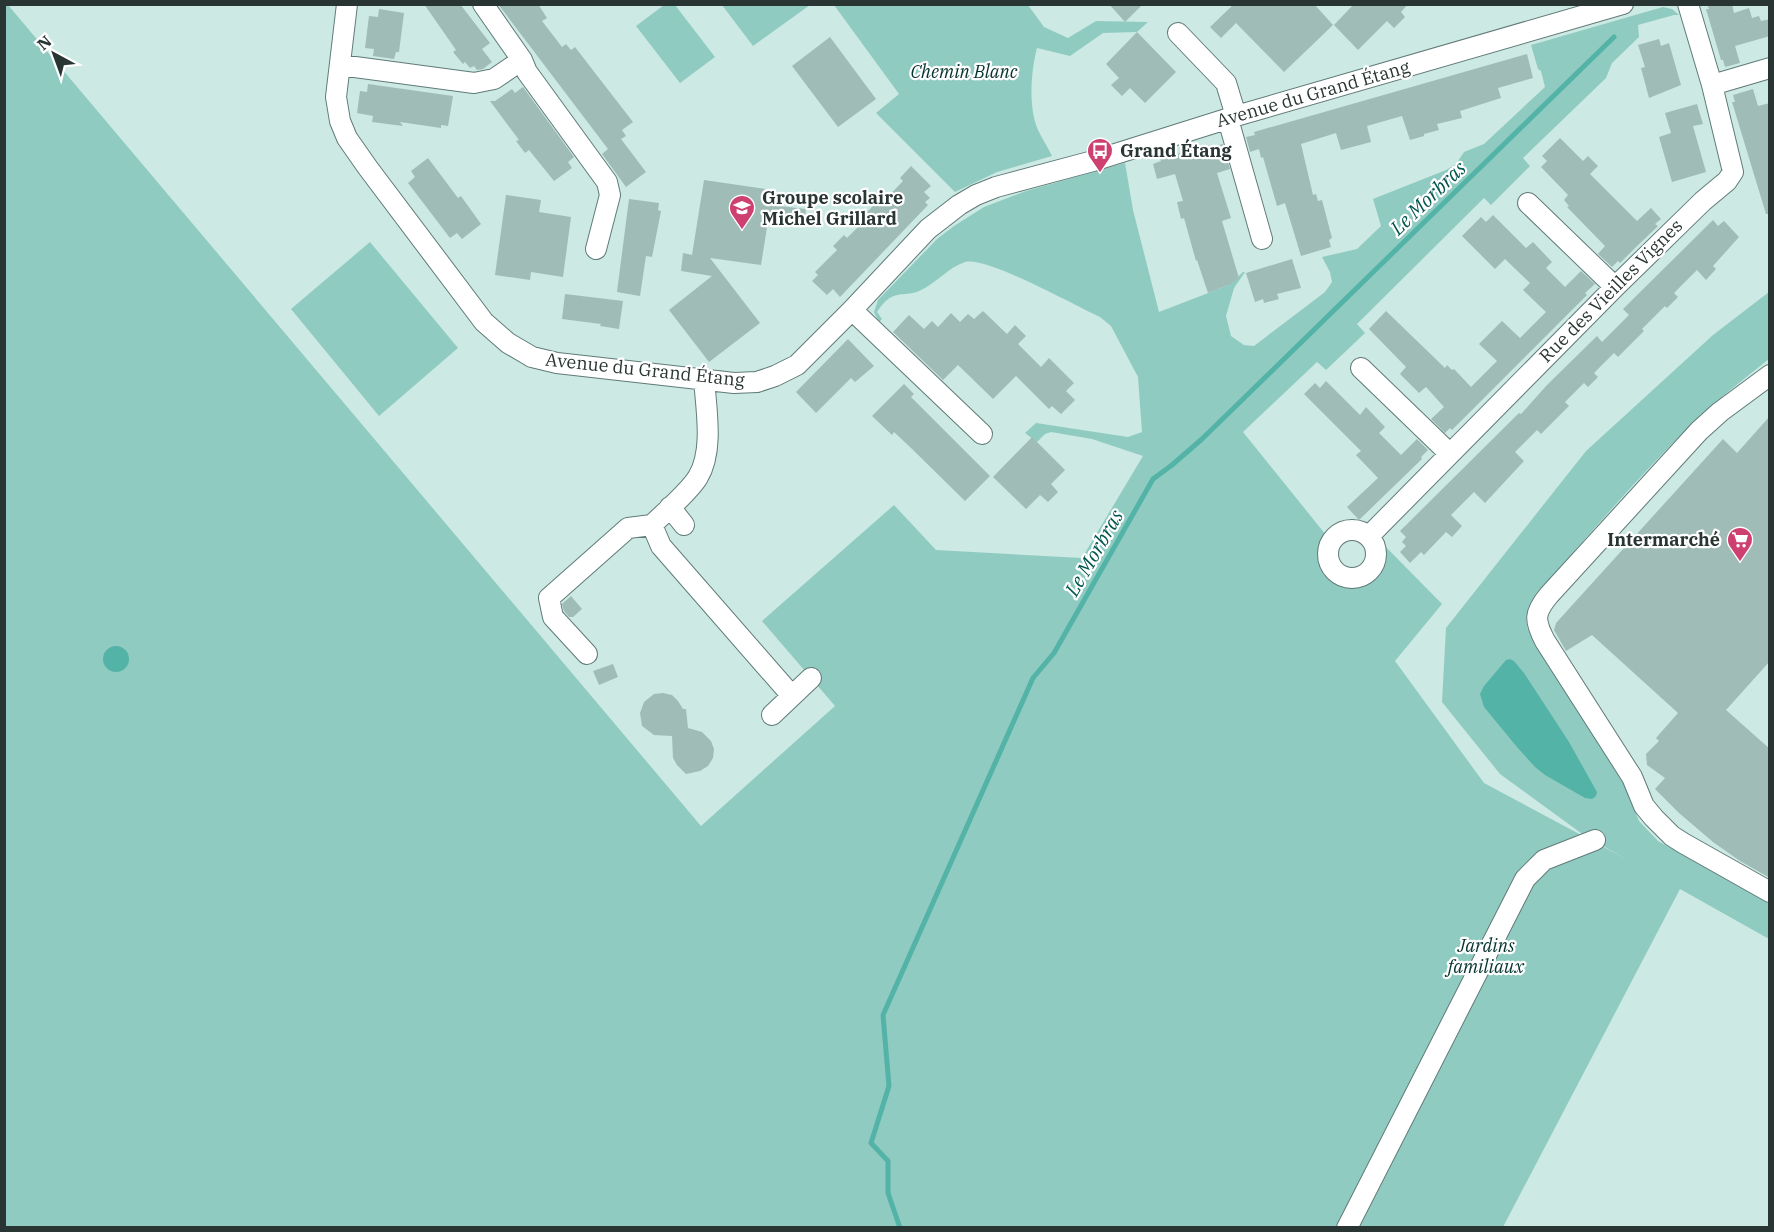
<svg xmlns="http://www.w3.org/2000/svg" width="1774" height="1232" viewBox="0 0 1774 1232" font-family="'IBM Plex Serif',serif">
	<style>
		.green { fill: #90cbc2 }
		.water { fill: #54b3a7 }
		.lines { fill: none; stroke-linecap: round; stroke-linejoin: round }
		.stream { stroke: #54b3a7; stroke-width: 5 }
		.building { fill: #a0bcb7 }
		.minor-casing { stroke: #607b77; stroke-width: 22 }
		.minor { stroke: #fff; stroke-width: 20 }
		.labels { text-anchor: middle; stroke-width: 4.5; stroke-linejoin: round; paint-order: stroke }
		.park-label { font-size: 18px; font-style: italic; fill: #05342f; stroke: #fff }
		.street-label { font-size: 18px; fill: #293533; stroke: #fff }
		.poi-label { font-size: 18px; font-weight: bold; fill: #293533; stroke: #fff; text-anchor: start }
		.water-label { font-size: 20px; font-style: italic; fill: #00564e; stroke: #fff }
	</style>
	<rect width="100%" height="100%" fill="#cce9e4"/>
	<path class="green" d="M5 5H8L701 826 835 706 762 621 894 505 936 550 1082 558 1143 456 1092 439 1051 432 1045 434 1037 442 1025 433 1036 423 1128 437 1142 432 1138 377 1111 326 1100 317C1075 306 987 256 965 262 947 268 936 284 919 291 915 293 910 293 906 294 891 294 885 300 877 312L882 319 879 322 874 312 878 300 937 239 954 226 984 207 1026 191 1125 163 1133 210 1159 312 1229 285 1243 272H1245L1234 288 1226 316 1231 336 1244 345 1254 346 1325 292 1332 282 1330 272 1322 257 1357 249 1381 226 1373 199 1446 170 1456 164 1464 152 1484 144 1545 87 1541 71 1538 69 1531 45 1663 7 1672 9 1679 15H1674L1638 25 1639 37 1612 63 1606 78 1523 158 1530 166 1491 205 1484 198 1357 324 1365 333 1326 370 1317 362 1243 432 1326 535C1300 572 1356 609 1379 571 1385 562 1386 555 1383 544L1442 604 1395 661 1484 783 1628 860 1585 836 1500 774 1442 702 1446 628 1586 451 1713 335 1769 292V359C1745 378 1721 397 1698 418 1642 472 1591 533 1539 591 1527 606 1522 619 1531 637L1625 786 1639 821 1658 841 1769 902V939L1680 889 1503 1227 5 1228Z
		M664 5H675L715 57 680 83 636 26Z
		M722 5H810L753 46Z
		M834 5H1028L1044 27 1068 38 1096 21 1148 22 1137 32 1103 33 1070 56 1037 48C1031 71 1028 107 1038 130 1042 139 1048 147 1052 156L997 172 955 192 876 113 899 94Z
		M370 242 458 348 379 416 291 309Z"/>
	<path class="water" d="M103 659a13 13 0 1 1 26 0a13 13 0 1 1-26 0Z
		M1510 659 1514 661 1524 673 1569 742 1597 792 1596 796 1592 799 1585 798 1545 775 1535 767 1517 747 1484 707 1480 694 1484 686 1506 660Z"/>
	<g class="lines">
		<path class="stream" d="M900 1228 888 1193V1161L871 1143 889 1086 883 1015 1033 678 1054 653 1153 479 1172 465 1202 439 1614 37"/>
	</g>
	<path class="building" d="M424 4H460L490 43 482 49 492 62 483 69 477 70 474 66 470 68 465 62 463 64 453 52 456 50Z
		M498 4H538L547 18 542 21 562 47 566 44 571 50 575 47 633 122 622 130 626 136 621 139 646 172 626 187 602 154 608 149Z
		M1109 4H1143L1125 22Z
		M1234 4H1314L1333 25 1284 72 1236 23 1221 38 1210 27Z
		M1354 4H1408L1401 12 1405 17 1394 28 1387 21 1358 50 1334 25Z
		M1707 4H1732L1734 13 1749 8 1752 18 1759 16 1761 21 1770 19V36L1735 46 1740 63 1725 67 1723 60H1721L1706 9H1709Z
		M379 9 404 13 399 52H396L394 59 373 56 374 49 365 48 369 16 378 17Z
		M1137 32 1176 72 1145 103 1130 88 1122 96 1111 85 1119 78 1106 64Z
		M830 37 876 99 838 127 792 66Z
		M1659 39 1661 46 1669 43 1681 85 1649 98 1641 68 1645 67 1638 45Z
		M1527 54 1533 78 1498 88 1501 98 1460 111 1462 118 1437 124 1439 130 1424 134V136L1410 140 1402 116 1367 126 1371 142 1341 150 1336 133 1301 144 1313 195 1316 194 1318 201 1322 200 1332 238 1329 240 1331 247 1301 256 1285 203 1277 206 1263 157 1261 158 1259 149 1250 152 1246 137 1255 135 1254 132Z
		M368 84 453 96 448 126 441 125V128L400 122 403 126 372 122 373 116 357 113 360 91 367 92Z
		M523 87 574 157 568 162 572 168 554 181 529 150 525 153 516 141 519 140 490 101H495L512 89 515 93Z
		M1753 89 1758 106 1770 103V214H1766L1732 102H1735L1733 95Z
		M1697 104 1703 124 1693 126 1706 172 1672 182 1659 137 1671 133 1665 113Z
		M1560 138 1583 161 1588 156 1598 166 1590 174 1637 221 1651 208 1661 219 1655 224 1658 226 1635 248 1620 263 1618 261 1612 267 1598 254 1605 246 1567 207 1569 206 1564 200 1568 195 1541 167 1547 161 1542 156Z
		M1223 144 1230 169 1217 173 1231 218 1222 221 1239 278 1229 285 1208 293 1197 260 1196 261 1184 218 1181 219 1177 202 1183 201 1175 174 1157 179 1153 164 1161 161 1160 159 1180 153 1211 145V147Z
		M428 158 458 198 461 196 481 224 462 239 457 233 450 238 408 183 415 177 411 171Z
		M911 166 931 186 924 192 930 198 925 202 928 205 840 297 833 289 827 295 812 281 818 275 815 272 837 250 833 246 844 235 847 238 870 215 867 212 872 207 877 201 881 204 903 181 900 178Z
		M704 180 773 190 770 205 806 209 804 226 768 221 761 265 710 258 760 323 709 362 669 310 712 276 681 271 683 253 692 255Z
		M506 195 541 200 539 212 571 217 563 277 531 272 530 280 495 275Z
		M629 199 659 203 658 210 661 211 652 257 646 256 640 296 617 292Z
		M1493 215 1526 248 1533 242 1552 262 1546 268 1565 287 1581 271 1595 284 1585 293 1587 295 1452 430 1450 428 1445 433 1431 419 1444 407 1426 387 1419 393 1400 374 1406 367 1369 329 1386 311 1445 368 1447 365 1452 370 1454 369 1471 387 1497 361 1479 344 1502 321 1520 338 1546 312 1523 290 1530 283 1505 259 1495 269 1462 236 1481 217 1486 222Z
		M1713 220 1718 226 1724 221 1739 237 1713 266 1716 269 1706 280 1697 270 1674 293 1678 297 1667 308 1665 306 1642 329 1644 331 1618 357 1614 353 1594 373 1598 377 1588 387 1584 383 1565 402 1569 406 1541 434 1537 430 1515 452 1524 461 1485 503 1474 492 1451 515 1462 526 1452 537 1446 532 1424 555 1421 552 1410 563 1400 552 1406 546 1402 542 1406 537 1400 531 1519 413 1521 414 1547 385 1597 336 1602 342 1629 315 1623 309Z
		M1292 259 1301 288 1277 294 1279 299 1264 303 1263 299 1255 302 1246 273Z
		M565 294 623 301 619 329 600 326 601 324 562 319Z
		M983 311 1007 334 1015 325 1026 336 1018 344 1041 367 1049 358 1074 383 1066 391 1075 400 1061 414 1052 406 1049 409 1016 376 993 399 958 365 943 380 893 332 909 315 924 329 932 321 938 327 951 313 960 322 968 314 974 319Z
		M848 339 874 366 855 382 851 378 816 413 796 392Z
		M1326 381 1360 415 1366 407 1385 427 1379 433 1401 455 1417 439 1428 450 1421 457 1422 459 1359 520 1347 507 1378 478 1356 455 1361 451 1304 394 1315 383 1320 388Z
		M904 384 914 394 911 397 990 476 965 501 910 447 894 432 892 435 872 416Z
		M1770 416V661L1726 710 1770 749V878L1740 861 1713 842 1679 813 1655 789 1665 778 1647 765 1646 754 1659 741 1656 738 1678 713 1592 635 1566 651 1554 630 1556 623 1723 439 1737 453Z
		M1032 437 1065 470 1051 484 1058 492 1048 502 1040 495 1026 509 993 477Z
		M571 596 582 609 573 617H569L564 611 562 604Z
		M613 664 618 677 599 685 593 671Z
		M663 693 672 695 678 701 683 709H686L688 728 702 732 711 741 714 749 713 758 708 766 700 771 686 774 677 765 673 758 672 736 654 735 642 726 640 713 644 702 654 694Z"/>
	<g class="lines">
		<defs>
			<path id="minor" d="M347 4 336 97 340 121 347 138 368 168 484 322 508 343 532 357 557 363 734 383 757 382 775 376 797 365 852 310 928 229 959 205 976 195 996 187 1093 161 1236 116 1623 4
				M483 4 522 60 527 72 607 182 610 195 596 249
				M1178 33 1226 83 1236 116
				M340 65 474 83 494 79 522 60
				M1712 85 1770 68
				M1228 119 1262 239
				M1528 203 1615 287
				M852 310 982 434
				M1361 368 1449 453
				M1770 375 1720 412 1699 431 1549 595C1534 613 1534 620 1545 641L1632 777 1644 806 1654 818 1672 836 1683 843 1770 892
				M704 379C706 408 714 451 698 477 690 491 665 512 652 525L661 546 792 696
				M670 507 684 525
				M1328 554a24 24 0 1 1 48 0a24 24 0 1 1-48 0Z
				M1369 536 1615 287 1703 201 1727 181 1733 172 1712 85 1688 4
				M587 654 553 617 549 598 628 528 652 525
				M772 715 811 678
				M1347 1228 1525 879 1544 860 1595 840"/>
		</defs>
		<use href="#minor" class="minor-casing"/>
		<use href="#minor" class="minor"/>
	</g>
	<defs>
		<symbol id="bus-pin" viewBox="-11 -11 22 30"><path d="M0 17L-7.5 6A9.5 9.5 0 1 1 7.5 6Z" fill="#cd406f" stroke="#fff"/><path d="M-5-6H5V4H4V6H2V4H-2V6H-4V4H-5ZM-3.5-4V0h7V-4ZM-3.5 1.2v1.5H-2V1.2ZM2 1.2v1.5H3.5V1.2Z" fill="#fff"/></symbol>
		<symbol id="school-pin" viewBox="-11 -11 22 30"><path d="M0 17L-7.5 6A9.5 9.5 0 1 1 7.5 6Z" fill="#cd406f" stroke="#fff"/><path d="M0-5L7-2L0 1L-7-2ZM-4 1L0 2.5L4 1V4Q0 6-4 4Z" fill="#fff"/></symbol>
		<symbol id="supermarket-pin" viewBox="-11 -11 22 30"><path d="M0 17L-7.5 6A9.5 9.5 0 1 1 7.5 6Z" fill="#cd406f" stroke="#fff"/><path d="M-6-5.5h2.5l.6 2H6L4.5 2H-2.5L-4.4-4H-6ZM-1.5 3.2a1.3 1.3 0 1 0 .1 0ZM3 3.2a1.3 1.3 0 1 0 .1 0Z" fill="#fff"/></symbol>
	</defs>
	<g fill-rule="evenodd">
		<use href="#bus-pin" x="1085" y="136" width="30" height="40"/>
		<use href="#school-pin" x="727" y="193" width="30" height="40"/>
		<use href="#supermarket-pin" x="1725" y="525" width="30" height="40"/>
	</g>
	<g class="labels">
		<g class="park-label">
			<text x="964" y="78">Chemin Blanc</text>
			<text x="1486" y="952">Jardins<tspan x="1486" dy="21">familiaux</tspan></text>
		</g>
		<g class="street-label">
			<text transform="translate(1313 94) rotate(-16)" y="6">Avenue du Grand Étang</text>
			<text transform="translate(1611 291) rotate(-45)" y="6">Rue des Vieilles Vignes</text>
			<text transform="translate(645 370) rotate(6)" y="6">Avenue du Grand Étang</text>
		</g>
		<g class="poi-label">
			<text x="1120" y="157">Grand Étang</text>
			<text x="762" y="204">Groupe scolaire<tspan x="762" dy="21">Michel Grillard</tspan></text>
			<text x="1720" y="546" text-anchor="end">Intermarché</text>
		</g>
		<g class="water-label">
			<text transform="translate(1428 198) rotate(-44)" y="7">Le Morbras</text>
			<text transform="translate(1094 553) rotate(-60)" y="7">Le Morbras</text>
		</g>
	</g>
	<rect width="1774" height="1232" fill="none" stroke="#293533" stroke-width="12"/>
	<g transform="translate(54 54) rotate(319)" stroke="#ffffff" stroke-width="4.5" paint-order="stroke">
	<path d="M0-4.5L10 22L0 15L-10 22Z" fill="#293533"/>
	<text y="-9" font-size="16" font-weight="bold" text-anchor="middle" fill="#293533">N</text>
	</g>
</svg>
